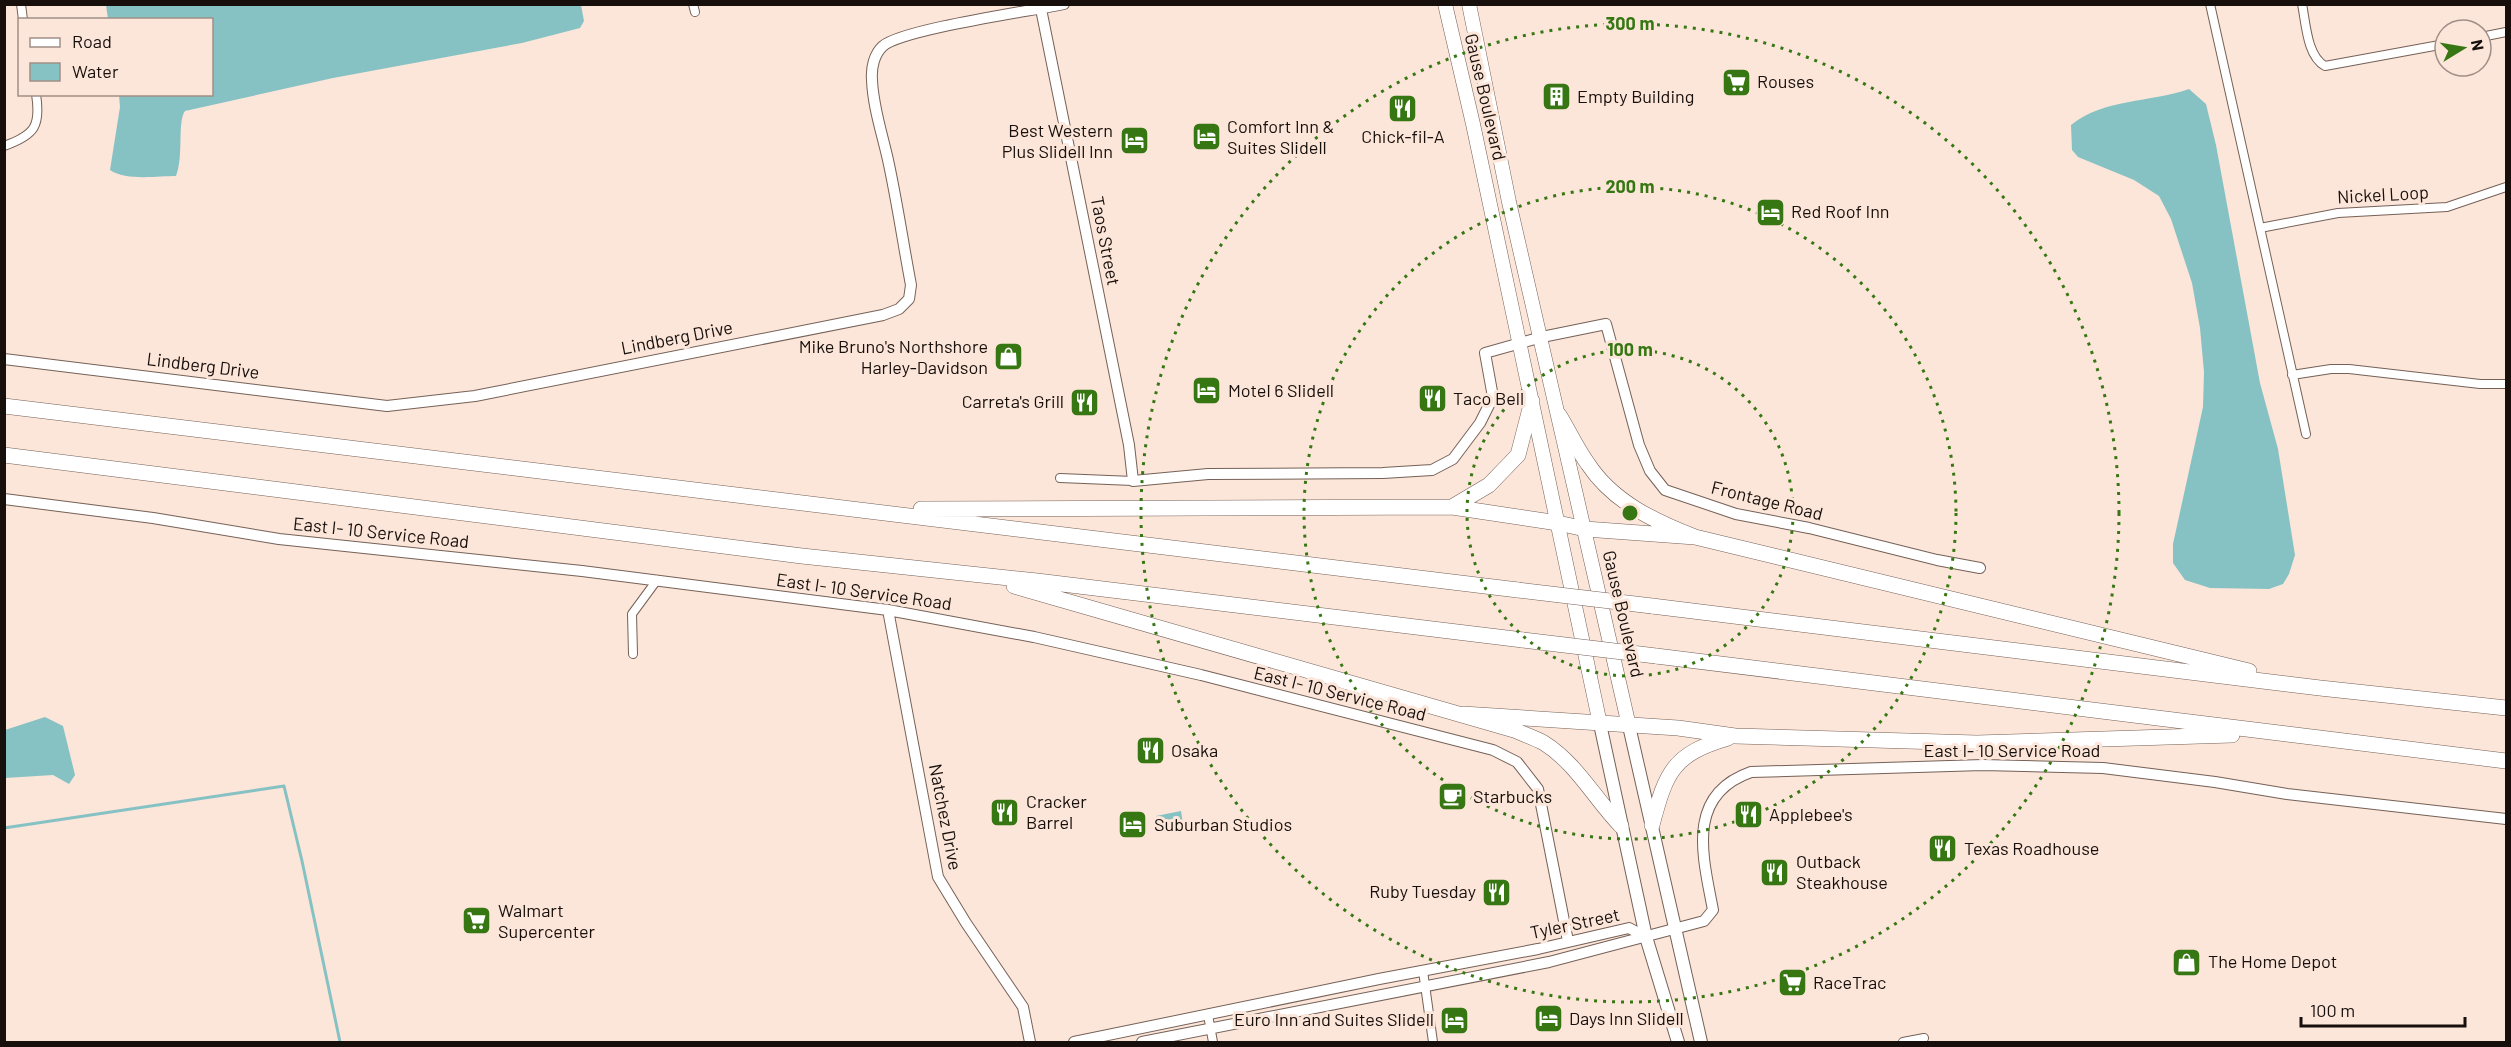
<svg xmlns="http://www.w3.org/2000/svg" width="2511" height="1047" viewBox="0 0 2511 1047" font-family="Barlow,sans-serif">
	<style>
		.water { fill: #86c2c3 }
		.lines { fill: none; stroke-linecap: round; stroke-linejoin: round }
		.stream { stroke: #86c2c3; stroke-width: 3 }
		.minor-casing { stroke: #756157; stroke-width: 10 }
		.tertiary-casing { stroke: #756157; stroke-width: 12 }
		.secondary-casing { stroke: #756157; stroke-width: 14 }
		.primary-casing { stroke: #756157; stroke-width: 15 }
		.motorway-casing { stroke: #756157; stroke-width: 16 }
		.minor { stroke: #fff; stroke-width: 8 }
		.tertiary { stroke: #fff; stroke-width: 10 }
		.secondary { stroke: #fff; stroke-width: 12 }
		.primary { stroke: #fff; stroke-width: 14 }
		.motorway { stroke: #fff; stroke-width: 15 }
		.motorway-bridge-casing { stroke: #756157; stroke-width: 16; stroke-linecap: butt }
		.motorway-bridge { stroke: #fff; stroke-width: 15 }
		.ring { fill: none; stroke: #377713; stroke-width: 3; stroke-dasharray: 3 6 }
		.labels { text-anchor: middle; stroke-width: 6; stroke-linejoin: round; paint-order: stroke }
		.poi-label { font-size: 18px; fill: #170f0b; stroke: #fce5d9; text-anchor: start }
		.street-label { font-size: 18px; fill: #170f0b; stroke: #fce5d9 }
		.centre { fill: #377713; stroke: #fce5d9; stroke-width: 3 }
		.ring-label { font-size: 18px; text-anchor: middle; font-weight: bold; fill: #377713; stroke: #fce5d9; stroke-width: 6; stroke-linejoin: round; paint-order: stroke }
	</style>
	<rect width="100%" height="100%" fill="#fce5d9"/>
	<path class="water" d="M581 5 584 21 580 28 522 43 333 78 185 111C177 122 184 156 176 176 157 176 126 181 110 170L120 107 119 95 212 94V20L108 19 106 5Z
		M2189 89 2206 104 2216 145 2260 383 2278 449 2295 555 2289 574 2283 584 2269 589 2210 588 2185 580 2173 563V544L2203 407 2204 372 2200 328 2192 283 2171 219 2159 196 2134 180 2078 157 2072 150 2071 125C2105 98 2149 103 2189 89Z
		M45 717 63 726 75 775 69 784 53 775 5 778V730Z
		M1181 811 1183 824 1158 829 1156 816Z"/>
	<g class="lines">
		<path class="stream" d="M4 828 284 786 302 861 340 1042"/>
		<defs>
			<path id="minor" d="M21 4 23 20
				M693 4 695 12
				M2210 4 2306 434
				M2302 4C2306 24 2307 56 2325 66L2445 44
				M2481 37 2506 32
				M4 146C35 135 41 126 36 94
				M2260 228 2338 213 2447 207 2506 187
				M2292 375 2331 369H2349L2480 384H2506
				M1060 478 1133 481
				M633 654 632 614 657 580
				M1423 971 1433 1042
				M1208 1015 1213 1042
				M1903 1042 1924 1038"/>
			<path id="tertiary" d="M1041 9 1129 445 1133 481 1208 474 1383 473 1432 470 1453 459 1480 423 1493 397 1485 353 1542 337 1606 324 1639 445 1650 471 1665 490 1736 514 1809 528 1937 560 1980 568
				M4 359 387 406 475 396 883 315 899 309 909 299 911 285C903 243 897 201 888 160 882 133 873 107 872 80 871 68 874 54 883 46 903 29 1031 11 1064 4
				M4 499 153 518 279 539 582 571 888 610 1034 637 1201 675 1493 750 1517 762 1538 789 1568 941
				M888 610 938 877 966 923 1023 1007 1030 1042
				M1074 1042 1379 979 1538 949 1629 928 1646 937
				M1142 1042 1549 962 1704 921 1713 910C1703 857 1685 795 1751 772L1983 765 2103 768 2215 782 2287 794 2506 819"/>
			<path id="secondary" d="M1600 724 1646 937 1678 1042
				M1629 726 1701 1042"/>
			<path id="primary" d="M1445 4 1473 124 1600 724
				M1469 4 1509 202 1629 726"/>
			<path id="motorway" d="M4 406 1518 590
				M1559 415C1569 431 1577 449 1588 464 1613 502 1654 521 1695 537L2249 671
				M4 455 802 556 1037 581 1523 640
				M1452 507 1489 485 1518 455 1532 401
				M921 509 1452 507 1558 523 1585 529 1695 537
				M1014 586 1514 730C1523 734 1535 738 1544 743 1576 763 1595 799 1621 826
				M1652 606 2320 688 2506 708
				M1656 656 2506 761
				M1463 714 1678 728 1735 736 1977 743 2232 735
				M1652 825C1666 772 1673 754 1728 738"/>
		</defs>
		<use href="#minor" class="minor-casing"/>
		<use href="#tertiary" class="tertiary-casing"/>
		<use href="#secondary" class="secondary-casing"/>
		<use href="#primary" class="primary-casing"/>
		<use href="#motorway" class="motorway-casing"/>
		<use href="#minor" class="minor"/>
		<use href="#tertiary" class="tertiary"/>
		<use href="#secondary" class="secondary"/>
		<use href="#primary" class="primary"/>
		<use href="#motorway" class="motorway"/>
		<defs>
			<path id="motorway-bridge" d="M1518 590 1652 606
				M1523 640 1656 656"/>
		</defs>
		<use href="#motorway-bridge" class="motorway-bridge-casing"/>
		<use href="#motorway-bridge" class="motorway-bridge"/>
	</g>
	<g class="ring">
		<circle cx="1630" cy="513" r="163"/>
		<circle cx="1630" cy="513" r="326"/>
		<circle cx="1630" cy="513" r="489"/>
	</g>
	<defs>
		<symbol id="supermarket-square" viewBox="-11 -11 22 22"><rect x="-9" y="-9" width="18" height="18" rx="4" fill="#377713" stroke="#fce5d9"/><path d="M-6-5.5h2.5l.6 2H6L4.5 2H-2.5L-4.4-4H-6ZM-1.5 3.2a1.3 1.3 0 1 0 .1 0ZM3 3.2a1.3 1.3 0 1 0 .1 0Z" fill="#fff"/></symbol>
		<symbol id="building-square" viewBox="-11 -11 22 22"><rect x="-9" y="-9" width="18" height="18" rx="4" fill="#377713" stroke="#fce5d9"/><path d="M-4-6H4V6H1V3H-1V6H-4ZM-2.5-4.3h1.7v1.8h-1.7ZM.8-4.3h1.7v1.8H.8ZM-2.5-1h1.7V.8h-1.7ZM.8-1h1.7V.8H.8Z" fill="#fff"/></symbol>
		<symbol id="restaurant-square" viewBox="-11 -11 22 22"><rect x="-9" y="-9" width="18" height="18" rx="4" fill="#377713" stroke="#fce5d9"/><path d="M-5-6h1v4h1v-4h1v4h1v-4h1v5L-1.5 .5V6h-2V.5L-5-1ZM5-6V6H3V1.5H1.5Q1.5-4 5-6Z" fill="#fff"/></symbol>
		<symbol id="hotel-square" viewBox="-11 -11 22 22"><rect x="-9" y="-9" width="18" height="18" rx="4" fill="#377713" stroke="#fce5d9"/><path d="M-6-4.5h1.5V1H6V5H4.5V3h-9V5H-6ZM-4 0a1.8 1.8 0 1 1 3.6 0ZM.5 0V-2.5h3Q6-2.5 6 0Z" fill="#fff"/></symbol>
		<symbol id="shop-square" viewBox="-11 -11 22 22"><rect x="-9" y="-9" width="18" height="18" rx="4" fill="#377713" stroke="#fce5d9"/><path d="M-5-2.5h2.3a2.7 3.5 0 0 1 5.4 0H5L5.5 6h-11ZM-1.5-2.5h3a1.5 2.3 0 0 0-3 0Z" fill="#fff"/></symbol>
		<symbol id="cafe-square" viewBox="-11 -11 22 22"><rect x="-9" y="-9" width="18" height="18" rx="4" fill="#377713" stroke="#fce5d9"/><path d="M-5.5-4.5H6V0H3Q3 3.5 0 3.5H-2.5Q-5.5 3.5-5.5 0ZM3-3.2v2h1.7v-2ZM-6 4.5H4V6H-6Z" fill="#fff"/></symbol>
	</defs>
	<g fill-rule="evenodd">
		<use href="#supermarket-square" x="1720" y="66" width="33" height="33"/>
		<use href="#building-square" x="1540" y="80" width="33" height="33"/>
		<use href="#restaurant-square" x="1386" y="92" width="33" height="33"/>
		<use href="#hotel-square" x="1190" y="120" width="33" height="33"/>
		<use href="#hotel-square" x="1118" y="124" width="33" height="33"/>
		<use href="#hotel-square" x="1754" y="196" width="33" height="33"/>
		<use href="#shop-square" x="992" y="340" width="33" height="33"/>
		<use href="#hotel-square" x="1190" y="374" width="33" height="33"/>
		<use href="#restaurant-square" x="1416" y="382" width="33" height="33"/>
		<use href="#restaurant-square" x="1068" y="386" width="33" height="33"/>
		<use href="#restaurant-square" x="1134" y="734" width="33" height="33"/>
		<use href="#cafe-square" x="1436" y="780" width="33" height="33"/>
		<use href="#restaurant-square" x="988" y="796" width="33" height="33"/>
		<use href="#restaurant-square" x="1732" y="798" width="33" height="33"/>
		<use href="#hotel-square" x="1116" y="808" width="33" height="33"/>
		<use href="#restaurant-square" x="1926" y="832" width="33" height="33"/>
		<use href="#restaurant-square" x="1758" y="856" width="33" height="33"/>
		<use href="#restaurant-square" x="1480" y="876" width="33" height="33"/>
		<use href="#supermarket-square" x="460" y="904" width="33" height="33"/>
		<use href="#shop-square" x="2170" y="946" width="33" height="33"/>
		<use href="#supermarket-square" x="1776" y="966" width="33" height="33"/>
		<use href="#hotel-square" x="1532" y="1002" width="33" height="33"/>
		<use href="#hotel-square" x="1438" y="1004" width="33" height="33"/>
	</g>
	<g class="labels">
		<g class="poi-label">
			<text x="1757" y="88">Rouses</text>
			<text x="1577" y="103">Empty Building</text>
			<text x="1227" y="133">Comfort Inn &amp;<tspan x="1227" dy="21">Suites Slidell</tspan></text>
			<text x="1113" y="137" text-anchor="end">Best Western<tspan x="1113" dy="21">Plus Slidell Inn</tspan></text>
			<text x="1403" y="143" text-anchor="middle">Chick-fil-A</text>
			<text x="1791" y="218">Red Roof Inn</text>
			<text x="988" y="353" text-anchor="end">Mike Bruno's Northshore<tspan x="988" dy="21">Harley-Davidson</tspan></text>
			<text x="1228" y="397">Motel 6 Slidell</text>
			<text x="1453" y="405">Taco Bell</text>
			<text x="1064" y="408" text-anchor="end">Carreta's Grill</text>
			<text x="1171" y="757">Osaka</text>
			<text x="1473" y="803">Starbucks</text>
			<text x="1026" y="808">Cracker<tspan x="1026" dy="21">Barrel</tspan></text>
			<text x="1769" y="821">Applebee's</text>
			<text x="1154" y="831">Suburban Studios</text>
			<text x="1964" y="855">Texas Roadhouse</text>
			<text x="1796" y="868">Outback<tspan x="1796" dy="21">Steakhouse</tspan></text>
			<text x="1476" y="898" text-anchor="end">Ruby Tuesday</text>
			<text x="498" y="917">Walmart<tspan x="498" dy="21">Supercenter</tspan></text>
			<text x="2208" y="968">The Home Depot</text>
			<text x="1813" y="989">RaceTrac</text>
			<text x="1569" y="1025">Days Inn Slidell</text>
			<text x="1434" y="1026" text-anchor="end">Euro Inn and Suites Slidell</text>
		</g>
		<g class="street-label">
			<text transform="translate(1485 97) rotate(77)" y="6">Gause Boulevard</text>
			<text transform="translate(2383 195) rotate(-3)" y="6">Nickel Loop</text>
			<text transform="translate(1105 241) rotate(79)" y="6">Taos Street</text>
			<text transform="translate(677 338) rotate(-11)" y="6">Lindberg Drive</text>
			<text transform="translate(203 366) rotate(7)" y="6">Lindberg Drive</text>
			<text transform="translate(1767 501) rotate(14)" y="6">Frontage Road</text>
			<text transform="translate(381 533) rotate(6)" y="6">East I- 10 Service Road</text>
			<text transform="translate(864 592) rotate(8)" y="6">East I- 10 Service Road</text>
			<text transform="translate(1623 614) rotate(77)" y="6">Gause Boulevard</text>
			<text transform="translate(1340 694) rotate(14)" y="6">East I- 10 Service Road</text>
			<text x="2012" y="757">East I- 10 Service Road</text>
			<text transform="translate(945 817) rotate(79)" y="6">Natchez Drive</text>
			<text transform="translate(1575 924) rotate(-12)" y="6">Tyler Street</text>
		</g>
	</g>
	<circle cx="1630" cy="513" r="9" class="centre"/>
	<g class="ring-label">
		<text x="1630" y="30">300 m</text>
		<text x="1630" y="193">200 m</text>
		<text x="1630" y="356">100 m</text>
	</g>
	<rect width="2511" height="1047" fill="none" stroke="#170f0b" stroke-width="12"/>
	<rect x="18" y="18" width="195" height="78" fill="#fce5d9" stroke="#a08f87" stroke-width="1.5"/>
	<rect x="30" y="38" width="30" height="9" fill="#ffffff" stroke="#a08f87" stroke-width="1.5"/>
	<text x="72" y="48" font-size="18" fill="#170f0b">Road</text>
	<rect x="30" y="63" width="30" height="18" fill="#86c2c3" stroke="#a08f87" stroke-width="1.5"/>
	<text x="72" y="78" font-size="18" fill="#170f0b">Water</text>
	<g transform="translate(2463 48) rotate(79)"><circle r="28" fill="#fce5d9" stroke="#a08f87" stroke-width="1.5"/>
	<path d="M0-4.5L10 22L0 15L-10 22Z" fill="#377713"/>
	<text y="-9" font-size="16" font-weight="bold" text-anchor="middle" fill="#170f0b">N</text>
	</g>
	<path d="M2301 1017v9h164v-9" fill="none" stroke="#170f0b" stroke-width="3"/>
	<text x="2310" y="1017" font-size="18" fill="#170f0b" stroke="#fce5d9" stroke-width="4.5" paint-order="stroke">100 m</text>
</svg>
